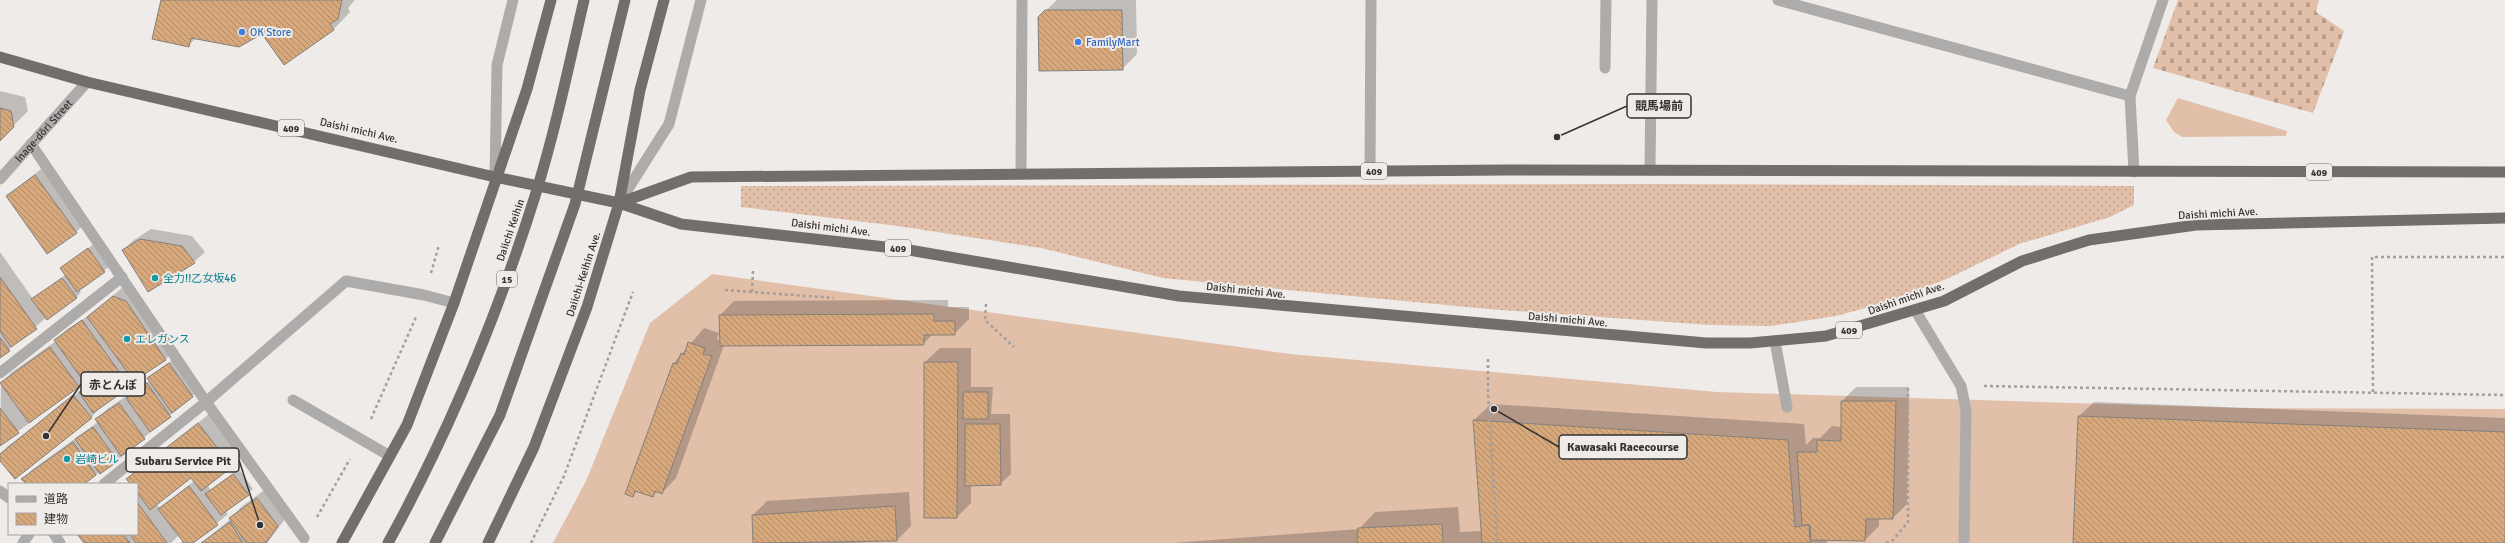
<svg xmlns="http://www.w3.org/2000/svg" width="2505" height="543" viewBox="0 0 2505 543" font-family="Signika,'Noto Sans JP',sans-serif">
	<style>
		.grass { fill: url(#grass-dots) }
		.cemetery { fill: url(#cemetery-stones) }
		.garden { fill: #e2bfa9 }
		.shadow { fill: #0003; fill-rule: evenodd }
		.building { fill: url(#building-back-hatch); stroke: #83807d }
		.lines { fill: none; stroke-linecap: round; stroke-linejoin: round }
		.path { stroke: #a29f9e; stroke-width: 2.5; stroke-dasharray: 3 3; stroke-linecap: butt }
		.service { stroke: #aeacab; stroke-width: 11 }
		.minor { stroke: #aeacab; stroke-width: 11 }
		.trunk { stroke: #716e6c; stroke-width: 11 }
		.shop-dot { fill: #3f7fe0; stroke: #efebe9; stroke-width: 1.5 }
		.culture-dot { fill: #0f9aa8; stroke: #efebe9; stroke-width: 1.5 }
		.labels { text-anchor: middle; stroke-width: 4; stroke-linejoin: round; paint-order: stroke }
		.shield { fill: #efebe9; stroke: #6d6a69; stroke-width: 1 }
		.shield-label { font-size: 10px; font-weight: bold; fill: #353332 }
		.shop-label { font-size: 11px; fill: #366cbe; stroke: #efebe9; text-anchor: start }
		.street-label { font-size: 11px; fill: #353332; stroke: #efebe9 }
		.culture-label { font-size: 11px; fill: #0d838f; stroke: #efebe9; text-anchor: start }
		.leader { fill: none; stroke: #353332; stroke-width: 1.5 }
		.callout-dot { fill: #353332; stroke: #efebe9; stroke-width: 1.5 }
		.callout { fill: #efebe9; stroke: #353332; stroke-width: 1.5 }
		.callout-label { font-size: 12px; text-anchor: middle; font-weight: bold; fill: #353332 }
	</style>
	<defs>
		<pattern id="grass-dots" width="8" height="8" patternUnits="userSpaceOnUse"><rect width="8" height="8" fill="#e2bfa9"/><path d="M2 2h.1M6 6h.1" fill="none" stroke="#b89c8a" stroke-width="1.8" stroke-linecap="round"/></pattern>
		<pattern id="cemetery-stones" width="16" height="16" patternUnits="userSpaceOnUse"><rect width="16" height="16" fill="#e2bfa9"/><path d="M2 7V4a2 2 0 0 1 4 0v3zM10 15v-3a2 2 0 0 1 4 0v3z" fill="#b89c8a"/></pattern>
		<pattern id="building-back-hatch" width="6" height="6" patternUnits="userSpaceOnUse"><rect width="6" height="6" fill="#d7a87b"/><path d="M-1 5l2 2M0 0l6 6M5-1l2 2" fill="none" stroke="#af8965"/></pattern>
	</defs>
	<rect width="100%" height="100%" fill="#efebe9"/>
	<path class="grass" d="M1650 184 2134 186V205L2110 217 2019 244 1949 278 1891 301 1836 316 1771 326 1710 325 1488 309 1163 278 1041 248 898 226 741 207V186Z"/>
	<path class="cemetery" d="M2178 0H2319L2316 12 2344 31 2313 113 2153 68Z"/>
	<path class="garden" d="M2178 98 2287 131 2286 136 2182 137 2174 132 2166 120Z
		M712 274 1290 354 1717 392 2240 408 2505 409V543H553L586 481 650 323Z"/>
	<path class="shadow" d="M162 0H355L348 8 350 12 334 29 284 63 263 33 196 38 188 46Z
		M1057 0H1136L1137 54 1122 69 1039 17Z
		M0 91 25 97 28 111 0 139Z
		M46 165 87 222 76 232 7 196Z
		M151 229 192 236 205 252 194 262 123 250 134 240Z
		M94 244 110 266 79 289 81 292 76 298 46 318 0 357V252L33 299 65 275 61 269 67 263Z
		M124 286 175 349 165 360 101 406 91 418 0 459V454L8 446 88 385 85 381 0 445 1 383 12 372 56 341 66 330 94 312Z
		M948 300V307H969V319L954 334H933L923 344 724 345 676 478 662 493 658 491 653 496 637 491 632 496 673 364 704 328 719 333 717 339 720 341V315L734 301Z
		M940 348H971V387H993L991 414H1010L1011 474 1000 484 971 485V503L957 517 925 362Z
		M175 358 198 391 117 461 82 484H29L23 479 33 469 98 422 97 420 107 409 150 380 149 378 154 373Z
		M1856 387H1909L1907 504 1893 518H1879V526L1865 540 1827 539V543H1172L1359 529 1375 512 1458 507 1460 532 1482 531 1474 420 1491 404 1804 424 1806 445 1813 438H1820L1832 426 1842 427V401Z
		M2094 402 2505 418V543H2074L2079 416Z
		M209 414 242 456 207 485 211 490 239 469 253 489 225 511 228 514 193 543H180L183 541 179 535 171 543H85L78 534H137V484H132L128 479ZM191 477 194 481 160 508 156 504Z
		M267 488 288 515 267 543H201L231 519 241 507Z
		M909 492 911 526 897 540 852 543H754L753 515 767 501Z"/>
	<path class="building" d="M161 0H342L338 19 330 24 334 30 284 65 262 34 239 47 191 38 189 47 152 39Z
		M1045 10H1122L1123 70 1039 71 1038 17Z
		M0 108 11 111 14 127 0 141Z
		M35 175 77 233 47 254 6 196Z
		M140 239 182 246 195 263 148 292 122 250Z
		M88 248 105 272 77 292 60 268Z
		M0 277 37 329 11 347 0 331Z
		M62 278 77 298 47 320 31 299Z
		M113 296 126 301 166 360 134 381 87 317Z
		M934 314V321H955V335H924V345L720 346 719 315Z
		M82 320 130 387 93 413 79 392 87 386 54 340Z
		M0 338 10 351 0 358Z
		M688 342 705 348 703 354 712 356 662 494 655 491 653 497 635 491 633 497 625 494 673 363 677 364 681 353 684 355Z
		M50 347 79 387 29 423 0 383Z
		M924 362H958L957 518H924Z
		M169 363 193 397 172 413 147 378Z
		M147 383 171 417 150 432 126 398Z
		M963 392H988V419H963Z
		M73 395 92 418 15 479 0 461V454Z
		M1841 401H1896L1893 519H1866L1865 541 1811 540 1810 525H1802L1797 452H1817V440L1841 441Z
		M119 403 145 439 121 456 95 419Z
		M0 408 19 433 0 446Z
		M2078 416 2505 432V543H2073Z
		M1473 420 1788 440 1795 527 1809 525 1810 543H1482Z
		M198 423 232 467 201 491 191 478 150 510 137 492V484H131L126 479Z
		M965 424H1000L1001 485 965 486Z
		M93 427 118 461 100 474 75 439Z
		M73 442 96 475 84 484H27L21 479Z
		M233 474 249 495 221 515 205 494Z
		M189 486 218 525 193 543H184L158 509Z
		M257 498 278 526 266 543H246L229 518Z
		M137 502 167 543H136L130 534H137Z
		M895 506 897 541 753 543 752 515Z
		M230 522 243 543H201Z
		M1442 524 1443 543H1357L1358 528Z
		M77 534H123L130 543H84Z"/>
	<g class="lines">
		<path class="path" d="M431 273 439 245
			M725 290 834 298
			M752 292 753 270
			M986 304 985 320 1014 347
			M1488 359V392L1497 543
			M1984 386 2505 395
			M2373 392 2372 257H2505
			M371 419 416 317
			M317 517 350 459
			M531 543 564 476 633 292
			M1886 543 1893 540 1908 522V385"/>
		<path class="service" d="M1605 68 1606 0
			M1915 310 1961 386 1966 410 1964 543
			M1775 341 1787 407
			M0 373 122 277
			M293 400 390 456"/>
		<g class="minor">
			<path d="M1778 0 2130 96"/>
			<path d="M31 144 206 402 304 538"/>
			<path d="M1650 170 1652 0"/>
			<path d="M1370 171 1371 0"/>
			<path d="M2134 172 2130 96 2163 0"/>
			<path d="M1021 173 1022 0"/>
			<path d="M495 177 497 65 513 0"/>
			<path id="s1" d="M0 179 87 82"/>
			<path d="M619 203 669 124 701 0"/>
			<path d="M104 484 206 402 346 281 424 295 454 303"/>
			<path d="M0 491 9 498"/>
			<path d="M54 534 60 543"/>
			<path d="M23 543 29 534"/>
		</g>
		<path class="trunk" d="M0 57 87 82 495 177 619 203 681 224 903 249 1179 296 1706 343H1750L1826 336 1944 301 2022 261 2089 240 2196 225 2505 218
			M619 203 691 177 1506 170 2505 172
			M342 543 407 425 454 303 527 89 551 0
			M388 543C449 432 497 317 535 196 555 132 569 65 584 0
			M435 543 500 415 575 204 625 0
			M488 543 534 447 587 307 619 203 640 90 664 0"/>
	</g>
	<g class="shop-dot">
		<circle cx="242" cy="32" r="4"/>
		<circle cx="1078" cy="42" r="4"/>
	</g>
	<g class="culture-dot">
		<circle cx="155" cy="278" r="4"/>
		<circle cx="127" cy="339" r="4"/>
		<circle cx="67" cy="459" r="4"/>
	</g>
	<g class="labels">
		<g class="shield">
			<rect x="278" y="120" width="26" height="16" rx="3"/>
			<rect x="1361" y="163" width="26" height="16" rx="3"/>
			<rect x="2306" y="164" width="26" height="16" rx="3"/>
			<rect x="885" y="240" width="26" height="16" rx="3"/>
			<rect x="497" y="271" width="20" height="16" rx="3"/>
			<rect x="1836" y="322" width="26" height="16" rx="3"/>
		</g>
		<g class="shield-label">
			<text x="291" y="132">409</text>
			<text x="1374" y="175">409</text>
			<text x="2319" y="176">409</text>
			<text x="898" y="252">409</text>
			<text x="507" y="283">15</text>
			<text x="1849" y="334">409</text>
		</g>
		<g class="shop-label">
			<text x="250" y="36">OK Store</text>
			<text x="1086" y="46">FamilyMart</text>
		</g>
		<g class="street-label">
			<text dy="4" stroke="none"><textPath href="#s1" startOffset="65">Inage-dōri Street</textPath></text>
			<text transform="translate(359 130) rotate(13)" y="4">Daishi michi Ave.</text>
			<text transform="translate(2218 213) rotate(-3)" y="4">Daishi michi Ave.</text>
			<text transform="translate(831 227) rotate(7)" y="4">Daishi michi Ave.</text>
			<text transform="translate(510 230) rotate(-71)" y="4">Daiichi Keihin</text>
			<text transform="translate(583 274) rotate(-72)" y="4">Daiichi-Keihin Ave.</text>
			<text transform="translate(1246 290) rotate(6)" y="4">Daishi michi Ave.</text>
			<text transform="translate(1906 298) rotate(-19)" y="4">Daishi michi Ave.</text>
			<text transform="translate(1568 319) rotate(5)" y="4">Daishi michi Ave.</text>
		</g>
		<g class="culture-label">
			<text x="163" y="282">全力!!乙女坂46</text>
			<text x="135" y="343">エレガンス</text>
			<text x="75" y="463">岩崎ビル</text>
		</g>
	</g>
	<path class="leader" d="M1557 137L1627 106M46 436L81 384M1494 409L1559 447M260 525L239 460"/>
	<g class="callout-dot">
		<circle cx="1557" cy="137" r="4"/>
		<circle cx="46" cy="436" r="4"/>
		<circle cx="1494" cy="409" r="4"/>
		<circle cx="260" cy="525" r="4"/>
	</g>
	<g class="callout">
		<rect x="1627" y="94" width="64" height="24" rx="4"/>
		<rect x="81" y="372" width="64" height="24" rx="4"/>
		<rect x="1559" y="435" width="128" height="24" rx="4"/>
		<rect x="126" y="448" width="113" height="24" rx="4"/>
	</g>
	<g class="callout-label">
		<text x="1659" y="110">競馬場前</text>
		<text x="113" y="389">赤とんぼ</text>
		<text x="1623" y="451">Kawasaki Racecourse</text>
		<text x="183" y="465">Subaru Service Pit</text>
	</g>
	<rect x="8" y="483" width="130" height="52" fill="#efebe9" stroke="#a5a1a0"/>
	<rect x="16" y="496" width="20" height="6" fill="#aeacab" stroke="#a5a1a0"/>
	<text x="44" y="503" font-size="12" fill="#353332">道路</text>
	<rect x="16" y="513" width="20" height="12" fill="url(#building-back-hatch)" stroke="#a5a1a0"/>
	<text x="44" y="523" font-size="12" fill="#353332">建物</text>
</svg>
